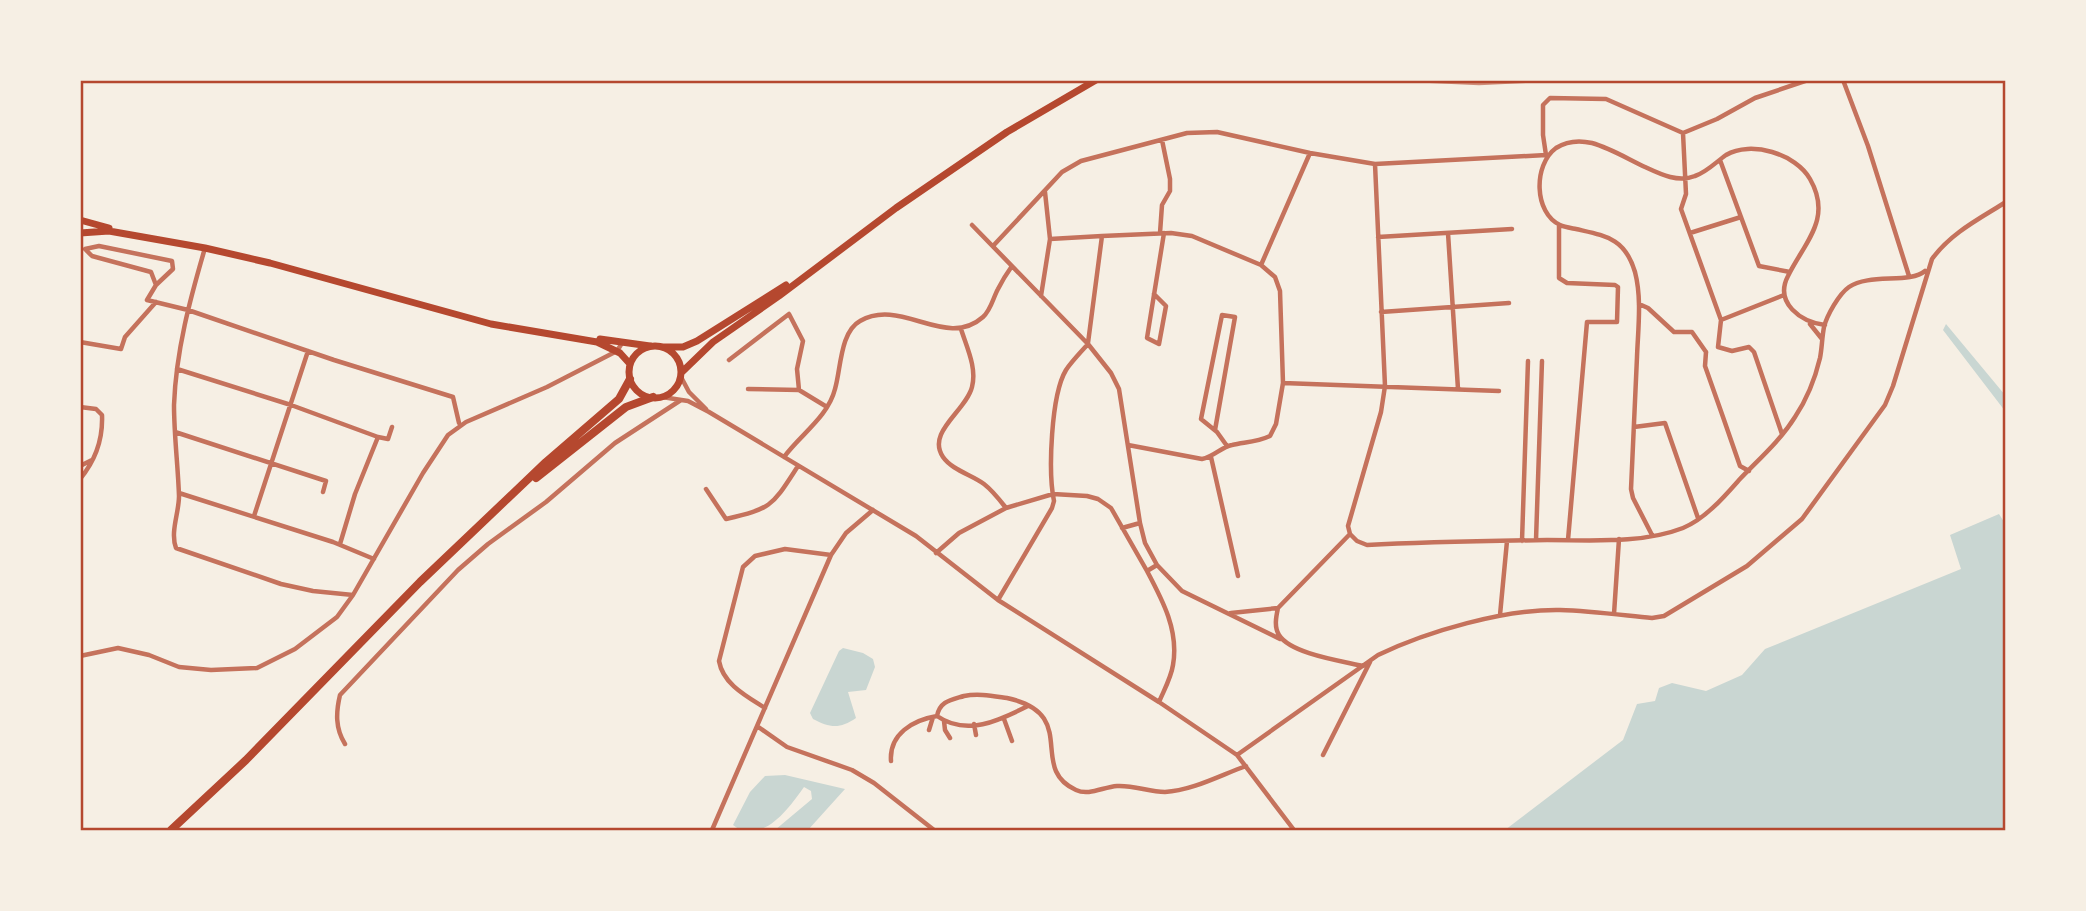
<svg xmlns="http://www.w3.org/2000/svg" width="2086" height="911" viewBox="0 0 2086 911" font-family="Rubik,sans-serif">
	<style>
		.water { fill: #c9d6d2 }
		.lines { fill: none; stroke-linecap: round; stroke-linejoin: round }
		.minor { stroke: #c5725c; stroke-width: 4.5 }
		.secondary { stroke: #b5482f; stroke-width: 7 }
		.primary { stroke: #b5482f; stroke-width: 8 }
		.rail { stroke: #cf8b77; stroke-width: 2.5 }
		.neatline { fill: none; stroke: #b5482f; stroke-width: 2.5 }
	</style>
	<rect width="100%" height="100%" fill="#f6efe4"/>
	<path class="water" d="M1946 324 2005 395V411L1943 330Z
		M1999 514 2006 525 2005 830H1505L1623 740 1637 704 1655 701 1659 688 1672 683 1706 691 1742 675 1765 649 1961 569 1950 535Z
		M843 648 863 653 873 659 875 667 866 690 848 692 856 718C840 729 830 728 813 719L810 713 839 651Z
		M785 775 845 789 808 830H775L812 799 811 791 804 787C794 801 776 827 757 830 752 832 745 830 740 830L733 825 750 792 765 776Z"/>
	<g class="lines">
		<path class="minor" d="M1843 80 1868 146 1909 276
			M1683 133 1686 194 1681 209 1721 320 1718 347
			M1720 160 1759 266 1790 272
			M1045 192 1050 239
			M972 225 1088 344 1111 373 1119 389 1140 523
			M1559 225V278L1567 283 1615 285 1618 287 1617 322H1587L1568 540
			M1160 233 1162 205 1170 191V179L1162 140
			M1448 233 1458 389
			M1690 233 1741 217
			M1378 237 1512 229
			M993 246 1062 172 1081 161 1187 133 1217 132 1310 153 1375 164
			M205 248C190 299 176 351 174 405 174 435 178 466 179 496 179 513 170 532 176 548L281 584 313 591 353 595
			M156 285 151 272 92 256 85 249 99 246 172 261 173 269 156 285 147 300 188 310 334 360 453 397 459 423
			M1154 294 1166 306 1159 344 1147 338 1164 233
			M1041 296 1050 239 1102 236
			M1639 304 1648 308 1674 332H1692L1706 352
			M1381 312 1509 303
			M1721 320 1784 295
			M1810 324 1822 339
			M961 329C967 348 977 368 972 387 966 411 926 432 943 457 952 470 972 475 984 484 993 491 999 499 1006 508
			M80 342 121 349 125 337 156 302
			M1088 343 1102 236 1171 233 1192 236 1261 265
			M1718 347 1732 351 1749 347 1754 352 1782 434
			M1706 352 1705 366 1723 417 1740 466 1749 471
			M729 360 789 314 803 341 797 369 799 390
			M177 369 291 405 378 437 355 494 340 544
			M681 377 689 392 706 409
			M1283 383 1499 391
			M748 389 799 390 827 407
			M662 397 688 401 709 412 916 536 998 600 1159 702 1237 755 1294 830
			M80 407 96 409 102 415C103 439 95 461 80 479
			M1634 427 1665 423 1698 518
			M1215 430 1235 317 1222 315 1201 419 1217 432 1227 446
			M175 432 326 481 323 492
			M378 437 388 439 392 427
			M1128 445 1202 459C1214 457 1221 447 1232 445 1246 442 1257 442 1270 436L1276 424 1283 383 1280 291 1275 277 1261 265 1310 153
			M784 457C800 435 828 417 835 389 841 369 840 332 860 321 901 297 946 350 983 317 991 310 993 298 998 289 1002 281 1007 273 1012 266
			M1211 457 1238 576
			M80 466 92 460
			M706 489 726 519C773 508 772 506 798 466
			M179 493 333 542 374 559
			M254 516 308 351
			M1350 534 1348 526 1381 412 1385 386 1375 164 1546 155 1543 135V105L1550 98 1606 99 1683 133 1717 119 1755 98 1808 80
			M1350 534 1357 541 1367 545C1427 542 1487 541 1547 540 1591 540 1642 544 1683 528 1705 519 1724 497 1739 480 1759 459 1780 441 1795 417 1807 399 1815 379 1820 358 1822 348 1822 337 1824 327 1827 315 1839 294 1849 287 1869 273 1910 284 1925 271
			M1350 534 1278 608C1276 617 1274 627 1279 635 1291 654 1342 661 1363 666
			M1652 535 1633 498 1631 489C1633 445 1635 401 1637 357 1638 329 1642 299 1635 272 1625 238 1606 236 1576 229 1571 228 1564 227 1560 225 1534 213 1533 165 1556 148 1567 141 1579 140 1592 143 1610 148 1628 159 1645 167 1660 174 1678 183 1695 176 1707 172 1716 162 1726 155 1751 140 1796 154 1810 179 1833 219 1804 243 1788 276 1774 303 1801 322 1825 325
			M1536 540 1542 361
			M1522 541 1528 361
			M936 553 959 533 1006 508 1053 494 1087 496 1098 499 1111 508 1147 571 1157 565 1145 543 1140 523 1122 528
			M1157 565 1182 591 1280 639
			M1147 571C1163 601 1179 631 1173 665 1171 678 1164 690 1159 702
			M998 600 1052 508 1054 501C1048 472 1051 395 1066 370 1072 361 1081 352 1088 344
			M1231 613 1278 608
			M1614 614 1619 539
			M1500 615 1507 541
			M80 656 118 648 149 655 179 667 211 670 257 668 295 649 337 617 353 595 423 473 448 435 466 422 547 387 617 351 622 343
			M1028 706C1000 720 967 737 937 716 940 701 951 700 964 696 978 693 993 696 1007 698 1081 714 1027 768 1076 790 1089 796 1103 787 1117 786 1134 785 1149 792 1165 792 1191 791 1221 775 1246 766
			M765 708C746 696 723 684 719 661L743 567 755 556 785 549 831 555
			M1004 719 1012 741
			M944 721 945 730 950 738
			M974 724 976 735
			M757 726 787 747 852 770 874 783 934 830
			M929 730 933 717
			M345 744C335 728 336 712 340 695L458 570 488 544 546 502 615 443 681 400
			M1237 755 1378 655C1428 631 1505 609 1560 610 1591 611 1621 615 1652 618L1664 616 1747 566 1802 519 1885 405 1893 386 1932 259C1951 233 1979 219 2006 202
			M1323 755 1370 662
			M891 761C889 734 913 720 937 716
			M712 830 831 555 846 533 873 510"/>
		<path class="secondary" d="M80 220 109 228
			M80 233 109 231 205 248 270 263 491 324 597 342 620 353 630 364
			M600 339 650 346
			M629 372a26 26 0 1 1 52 0a26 26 0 1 1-52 0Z
			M663 347H683L697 341 786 285
			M682 372 713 342 779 296 896 208 1007 132 1096 80"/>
		<path class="primary" d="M536 478 626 407 653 397
			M171 830 246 760 420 582 546 462 619 399 630 379"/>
		<path class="rail" d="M1391 80 1479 84 1562 80"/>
	</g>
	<rect width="2086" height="911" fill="none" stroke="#f6efe4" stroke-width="164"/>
	<rect x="82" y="82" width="1922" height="747" class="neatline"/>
</svg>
